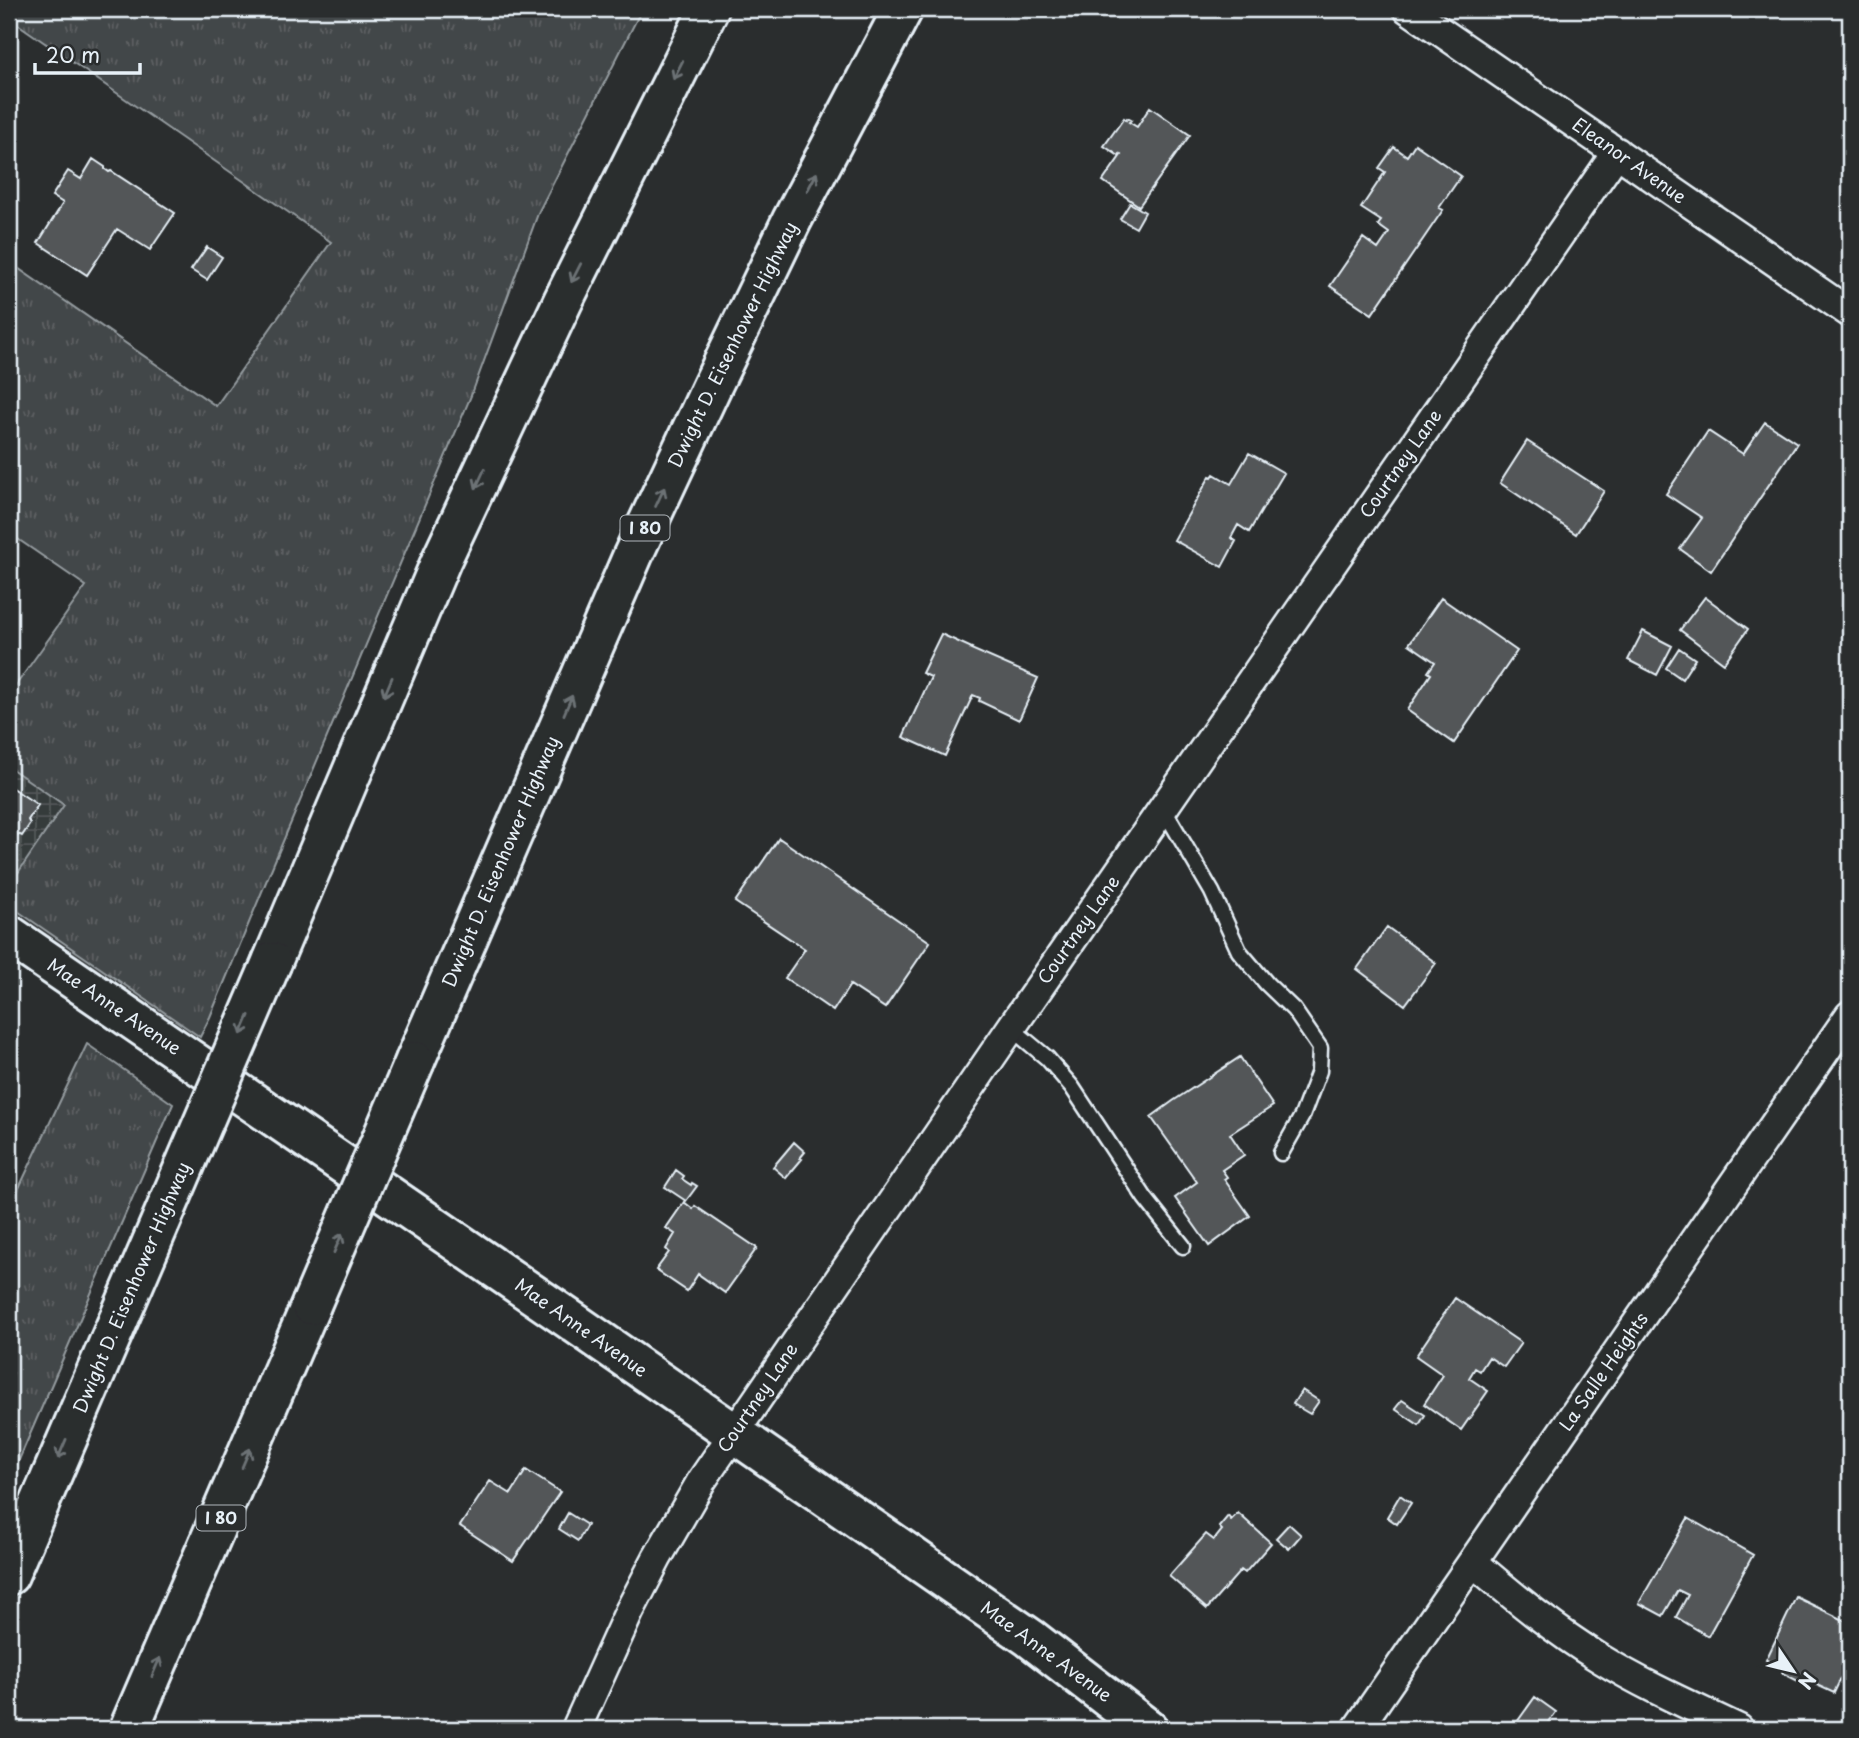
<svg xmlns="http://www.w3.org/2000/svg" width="1859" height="1738" viewBox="0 0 1859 1738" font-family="'Playpen Sans',sans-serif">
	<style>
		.industrial { fill: url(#industrial-grid) }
		.grass { fill: url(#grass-tufts); stroke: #959ca0; stroke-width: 2 }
		.building { fill: #535759; stroke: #e8f1f8; stroke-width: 2 }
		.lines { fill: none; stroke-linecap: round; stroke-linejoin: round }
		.lane-casing { stroke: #e8f1f8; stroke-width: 19 }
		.street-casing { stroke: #e8f1f8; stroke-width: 33 }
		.secondary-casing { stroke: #e8f1f8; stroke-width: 44 }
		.highway-casing { stroke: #e8f1f8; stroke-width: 44 }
		.lane { stroke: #2a2d2e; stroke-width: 14 }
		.street { stroke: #2a2d2e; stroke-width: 28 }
		.secondary { stroke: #2a2d2e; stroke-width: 38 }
		.highway { stroke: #2a2d2e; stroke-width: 38 }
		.highway-bridge-casing { stroke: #e8f1f8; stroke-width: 44; stroke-linecap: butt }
		.highway-bridge { stroke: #2a2d2e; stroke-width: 38 }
		.oneway { stroke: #6c7275 }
		.labels { text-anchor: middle; stroke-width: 5; stroke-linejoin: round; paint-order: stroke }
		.shield { fill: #2a2d2e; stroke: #afb6bb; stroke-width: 2 }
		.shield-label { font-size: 16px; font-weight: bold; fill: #e8f1f8 }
		.street-label { font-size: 18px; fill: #e8f1f8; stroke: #2a2d2e }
	</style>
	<defs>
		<pattern id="industrial-grid" width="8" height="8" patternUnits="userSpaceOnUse" patternTransform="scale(1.75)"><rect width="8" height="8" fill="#363a3b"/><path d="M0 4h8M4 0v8" fill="none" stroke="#535758"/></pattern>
		<pattern id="grass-tufts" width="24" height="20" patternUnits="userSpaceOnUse" patternTransform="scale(1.75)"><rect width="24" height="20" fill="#424648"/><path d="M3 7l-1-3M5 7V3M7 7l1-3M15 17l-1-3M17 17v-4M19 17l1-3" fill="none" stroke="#5d6163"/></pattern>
	</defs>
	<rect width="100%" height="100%" fill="#2a2d2e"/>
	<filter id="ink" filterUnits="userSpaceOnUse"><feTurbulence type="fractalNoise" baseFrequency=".0143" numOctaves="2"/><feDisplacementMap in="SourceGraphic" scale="14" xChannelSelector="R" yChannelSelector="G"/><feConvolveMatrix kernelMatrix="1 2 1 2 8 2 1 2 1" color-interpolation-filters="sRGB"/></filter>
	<g filter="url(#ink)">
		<path class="industrial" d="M9 767 64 805 9 886Z"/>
		<path class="grass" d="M9 9H642L539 211 473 391 268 877 210 1017 200 1037 9 905V886L64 805 9 767V695L86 586 9 533V262L216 406 331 242 9 18Z
			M87 1044 173 1104 9 1483V1209Z"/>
		<path class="building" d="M1150 107 1190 135 1139 206 1103 181 1121 155 1120 154 1119 156 1104 146 1124 118 1126 120 1127 118 1131 120 1129 122 1137 127Z
			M1415 144 1461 176 1439 208 1443 210 1372 314 1330 286 1363 238 1378 249 1389 233 1378 225 1381 221 1361 208 1385 172 1379 168 1394 147 1407 156Z
			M93 159 105 167V169L109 172 111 171 175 213 150 250 117 229 87 275 38 243 63 203 52 196 68 171 81 179Z
			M1130 203 1145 212 1136 228 1120 219Z
			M207 247 222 257 207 280 191 270Z
			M1765 422 1797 443 1711 571 1680 549 1702 518 1666 494 1708 431 1743 454Z
			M1527 441 1604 491 1576 534 1500 483Z
			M1249 453 1284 473 1249 532 1238 525 1231 538 1236 541 1222 567 1174 540 1210 476 1212 477 1214 474 1231 484Z
			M1705 597 1748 629 1724 663 1680 630Z
			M1441 598 1517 651 1454 743 1407 710 1431 674 1428 672 1435 662 1409 644Z
			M1643 631 1672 646 1657 675 1628 660Z
			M941 634 972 648 971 649 1038 678 1019 720 979 701 980 698 973 695 945 756 903 737 931 677 922 673Z
			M1679 648 1695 659 1682 679 1666 668Z
			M9 786 38 805 28 820 30 824 22 836 18 834 9 847Z
			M779 838 930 942 885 1008 850 985 833 1011 804 991 785 978 805 949 735 902Z
			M1387 927 1436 963 1405 1005 1357 969Z
			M1240 1057 1273 1106 1230 1134 1244 1155 1222 1170 1227 1177 1224 1179 1250 1216 1209 1246 1175 1198 1197 1182 1151 1117 1173 1101Z
			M794 1142 805 1152 800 1158 802 1159 786 1178 773 1167Z
			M676 1170 684 1176 682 1179 691 1185 692 1183 697 1186 686 1201 665 1187Z
			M684 1202 693 1209 695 1206 757 1248 725 1293 698 1274 687 1291 656 1270 669 1252 666 1249 675 1234 666 1228Z
			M1455 1298 1521 1343 1504 1367 1489 1357 1480 1371 1475 1368 1469 1378 1488 1391 1461 1430 1424 1404 1443 1375 1416 1356Z
			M1302 1390 1319 1401 1310 1414 1293 1404Z
			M1402 1400 1425 1415 1419 1425 1395 1409Z
			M526 1470 560 1492 513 1561 460 1526 490 1481 511 1494Z
			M1400 1495 1411 1503 1397 1524 1387 1517Z
			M568 1513 587 1525 578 1541 559 1529Z
			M1238 1513 1271 1543 1245 1573 1241 1570 1207 1609 1169 1576 1206 1534 1214 1540 1222 1530 1219 1527 1228 1516 1231 1520Z
			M1688 1518 1753 1555 1708 1636 1676 1617 1688 1595 1678 1590 1663 1616 1639 1603Z
			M1289 1524 1301 1535 1289 1549 1276 1538Z
			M1796 1597 1850 1623V1659L1834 1693 1806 1680 1804 1684 1782 1673 1784 1668 1766 1660Z
			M1535 1697 1556 1712 1544 1729H1512Z"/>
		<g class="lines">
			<defs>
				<path id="lane" d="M1163 808 1212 892 1239 951 1267 984 1294 1010 1320 1048 1319 1071 1302 1116 1281 1153
					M1011 1028 1047 1058 1072 1087 1145 1198 1183 1246"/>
				<path id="street" d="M1408 9 1850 313
					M1473 1562C1514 1597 1555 1631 1601 1659 1645 1686 1693 1707 1739 1729
					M576 1729 629 1612 657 1558 702 1480 1011 1028 1617 152
					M1357 1729 1850 1015"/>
				<path id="secondary" d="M9 935 569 1319 1030 1638 1148 1729"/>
				<path id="highway" d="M272 962 441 561 563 301 709 9
					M415 1061 633 555 712 386 792 220 903 9
					M9 1575 167 1207
					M129 1729 311 1305"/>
			</defs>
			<use href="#lane" class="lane-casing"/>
			<use href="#street" class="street-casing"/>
			<use href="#secondary" class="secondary-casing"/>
			<use href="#highway" class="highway-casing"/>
			<use href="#lane" class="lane"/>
			<use href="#street" class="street"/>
			<use href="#secondary" class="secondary"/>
			<use href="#highway" class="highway"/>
			<defs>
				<path id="highway-bridge" d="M167 1207 272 962
					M311 1305 415 1061"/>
			</defs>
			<use href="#highway-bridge" class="highway-bridge-casing"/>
			<use href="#highway-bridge" class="highway-bridge"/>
		</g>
		<defs><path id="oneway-shaft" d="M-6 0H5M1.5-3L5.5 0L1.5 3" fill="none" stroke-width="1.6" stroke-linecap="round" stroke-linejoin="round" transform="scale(1.75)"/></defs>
		<g class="oneway">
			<use href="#oneway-shaft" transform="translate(678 70) rotate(117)"/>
			<use href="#oneway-shaft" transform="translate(812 182) rotate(-62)"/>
			<use href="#oneway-shaft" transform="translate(576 273) rotate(117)"/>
			<use href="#oneway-shaft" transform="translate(480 479) rotate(115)"/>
			<use href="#oneway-shaft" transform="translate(660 497) rotate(-65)"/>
			<use href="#oneway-shaft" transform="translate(388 687) rotate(113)"/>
			<use href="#oneway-shaft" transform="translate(568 705) rotate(-67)"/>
			<use href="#oneway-shaft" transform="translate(245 1025) rotate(113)"/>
			<use href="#oneway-shaft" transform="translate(338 1243) rotate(-67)"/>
			<use href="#oneway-shaft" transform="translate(62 1449) rotate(113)"/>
			<use href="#oneway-shaft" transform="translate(246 1458) rotate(-67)"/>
			<use href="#oneway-shaft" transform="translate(156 1667) rotate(-67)"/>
		</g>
	</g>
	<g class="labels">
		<g class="shield">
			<rect x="620.5" y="515.5" width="49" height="25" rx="5"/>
			<rect x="196.5" y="1505.5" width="49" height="25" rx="5"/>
		</g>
		<g class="shield-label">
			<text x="645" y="534">I 80</text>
			<text x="221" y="1524">I 80</text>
		</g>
		<g class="street-label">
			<text transform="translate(1629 161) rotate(35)" y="6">Eleanor Avenue</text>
			<text transform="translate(733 345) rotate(-64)" y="6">Dwight D. Eisenhower Highway</text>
			<text transform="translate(1401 464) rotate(-55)" y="6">Courtney Lane</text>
			<text transform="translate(501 862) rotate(-67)" y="6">Dwight D. Eisenhower Highway</text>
			<text transform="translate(1079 930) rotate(-55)" y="6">Courtney Lane</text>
			<text transform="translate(114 1007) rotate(34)" y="6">Mae Anne Avenue</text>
			<text transform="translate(132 1288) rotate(-67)" y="6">Dwight D. Eisenhower Highway</text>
			<text transform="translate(581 1328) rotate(35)" y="6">Mae Anne Avenue</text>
			<text transform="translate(1604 1372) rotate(-55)" y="6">La Salle Heights</text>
			<text transform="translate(758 1398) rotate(-56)" y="6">Courtney Lane</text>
			<text transform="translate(1046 1652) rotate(36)" y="6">Mae Anne Avenue</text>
		</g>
	</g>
	<rect width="1859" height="1738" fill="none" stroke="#2a2d2e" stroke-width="35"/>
	<rect x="18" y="18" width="1824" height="1703" fill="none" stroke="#e8f1f8" stroke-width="2.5" filter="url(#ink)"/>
	<g transform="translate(1793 1671) rotate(125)" stroke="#2a2d2e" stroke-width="5" paint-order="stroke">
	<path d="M0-5L12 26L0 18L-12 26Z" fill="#e8f1f8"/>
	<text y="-10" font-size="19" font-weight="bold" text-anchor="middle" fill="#e8f1f8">N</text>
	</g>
	<path d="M35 63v10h105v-10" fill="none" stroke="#e8f1f8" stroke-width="3.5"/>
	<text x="46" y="63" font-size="21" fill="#e8f1f8" stroke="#2a2d2e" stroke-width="5" paint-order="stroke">20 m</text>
</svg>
